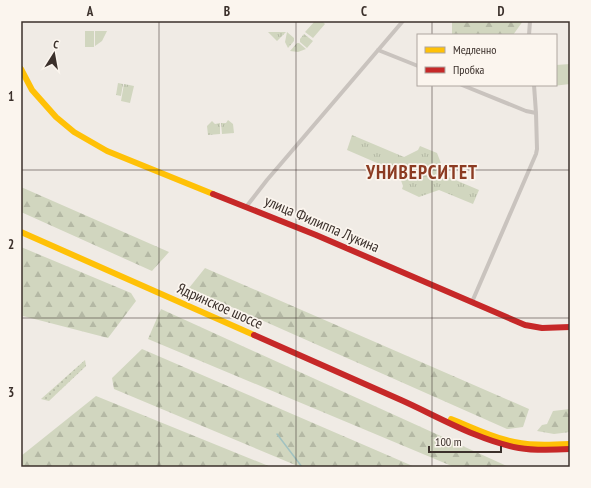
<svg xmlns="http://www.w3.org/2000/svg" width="591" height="488" viewBox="0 0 591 488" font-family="'PT Sans Narrow',sans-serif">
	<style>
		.grass { fill: url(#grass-dots) }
		.forest { fill: url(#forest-firs) }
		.park { fill: url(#park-tufts) }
		.garden { fill: #d1d6bf }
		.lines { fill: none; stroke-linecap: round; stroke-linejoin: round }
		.stream { stroke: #a1c2c1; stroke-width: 1.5 }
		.street { stroke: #c9c3be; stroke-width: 4 }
		.slow { stroke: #ffc107; stroke-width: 6 }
		.jam { stroke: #c62828; stroke-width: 6 }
		.grid { fill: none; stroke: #3b302b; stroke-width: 1; stroke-opacity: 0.55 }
		.labels { text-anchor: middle; stroke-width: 3.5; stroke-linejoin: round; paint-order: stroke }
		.street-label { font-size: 15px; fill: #3b302b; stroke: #fbf5ee }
		.district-label { font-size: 19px; font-weight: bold; letter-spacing: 1px; fill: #8c3b22; stroke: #fbf5ee }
		.neatline { fill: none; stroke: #3b302b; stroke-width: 1.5 }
		.grid-label { font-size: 13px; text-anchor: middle; font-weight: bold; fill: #3b302b }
	</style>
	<defs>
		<pattern id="grass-dots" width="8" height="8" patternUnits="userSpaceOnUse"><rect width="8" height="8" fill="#d1d6bf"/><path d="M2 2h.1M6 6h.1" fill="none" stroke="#b4b8a4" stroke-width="1.8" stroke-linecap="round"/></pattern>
		<pattern id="forest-firs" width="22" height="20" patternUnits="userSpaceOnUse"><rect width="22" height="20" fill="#d1d6bf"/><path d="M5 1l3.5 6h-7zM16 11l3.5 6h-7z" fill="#b4b8a4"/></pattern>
		<pattern id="park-tufts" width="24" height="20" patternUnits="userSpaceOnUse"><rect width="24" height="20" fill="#d1d6bf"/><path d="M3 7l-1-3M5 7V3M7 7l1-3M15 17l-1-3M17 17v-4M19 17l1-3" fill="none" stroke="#b4b8a4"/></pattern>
	</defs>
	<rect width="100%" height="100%" fill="#f0ebe5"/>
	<path class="grass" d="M85 360 86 366 49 401 41 399Z"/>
	<path class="forest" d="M452 21H523L513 35H452Z
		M21 187 169 252 152 271 21 212Z
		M21 247 131 293 136 301 108 338 23 316 21 319Z
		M205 268 529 409 523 427 507 429 189 288Z
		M161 309 509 467H454L148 339Z
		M142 349 415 467H300L114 389 112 378Z
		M96 396 271 467H21V456Z
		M570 409V432L554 434 537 431 542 425 547 424 553 411Z"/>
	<path class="park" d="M95 31H107L102 41 95 46Z
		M268 32H286L277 41Z
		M287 32 294 38V41L288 48 285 42Z
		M304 34 313 41 307 48 300 42V39Z
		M297 43H299L306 49 298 52 290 51Z
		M118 83 123 84 121 96 116 95Z
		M124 84 134 86 130 103 121 101Z
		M228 120 233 124 234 133 222 134 221 123H226Z
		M212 121 215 124 220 123V134L208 135 207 126Z
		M352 135 404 157 418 150 420 146 437 153 446 176 479 190 473 204 439 190 419 197 402 189 403 186 398 172 347 150Z"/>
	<path class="garden" d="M315 21H322L325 24 313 38 305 32Z
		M85 31H94V47H85Z
		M570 64V84L553 86 556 85V65Z"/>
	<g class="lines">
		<path class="stream" d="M277 434 302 467"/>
		<path class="street" d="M529 35 530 21
			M378 50 418 66
			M462 85 526 111 536 113
			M246 207 267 180 403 21
			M472 302 536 154 537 149 536 113 534 85"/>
		<path class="slow" d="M21 69 32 90 56 117 74 132 107 151 213 194
			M21 232 254 335
			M451 419C469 426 487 435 506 440 527 446 548 445 570 444"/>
		<path class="jam" d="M213 194 316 235 525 325 542 328 570 327
			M254 335C303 357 352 378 401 400 439 417 477 440 519 448 536 451 553 450 570 449"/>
	</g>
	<path class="grid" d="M159 21V467M296 21V467M432 21V35M432 85V467M21 170H570M21 318H570"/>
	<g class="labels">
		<g class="street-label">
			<text transform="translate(322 224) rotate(23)" y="5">улица Филиппа Лукина</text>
			<text transform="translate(220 306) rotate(24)" y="5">Ядринское шоссе</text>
		</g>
		<g class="district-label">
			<text x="422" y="179">УНИВЕРСИТЕТ</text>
		</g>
	</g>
	<rect width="591" height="488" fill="none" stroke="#fbf5ee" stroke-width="44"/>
	<rect x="417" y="34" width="140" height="52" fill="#fbf5ee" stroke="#aea6a0"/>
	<rect x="425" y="47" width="20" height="6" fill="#ffc107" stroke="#aea6a0"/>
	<text x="453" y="54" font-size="12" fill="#3b302b">Медленно</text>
	<rect x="425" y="67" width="20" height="6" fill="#c62828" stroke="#aea6a0"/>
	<text x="453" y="74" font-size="12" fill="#3b302b">Пробка</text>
	<g transform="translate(54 54) rotate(11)" stroke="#fbf5ee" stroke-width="3" paint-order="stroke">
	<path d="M0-3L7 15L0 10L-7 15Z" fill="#3b302b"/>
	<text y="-6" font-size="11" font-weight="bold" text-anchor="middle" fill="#3b302b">С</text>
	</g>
	<path d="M429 446v6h72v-6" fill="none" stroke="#3b302b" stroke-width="2"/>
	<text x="435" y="446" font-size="12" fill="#3b302b" stroke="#fbf5ee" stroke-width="3" paint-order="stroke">100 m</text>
	<rect x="22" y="22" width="547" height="444" class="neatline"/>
	<g class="grid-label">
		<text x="90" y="16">A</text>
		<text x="227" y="16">B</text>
		<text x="364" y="16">C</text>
		<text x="501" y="16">D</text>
		<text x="11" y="101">1</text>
		<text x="11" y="249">2</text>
		<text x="11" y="397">3</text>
	</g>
</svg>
